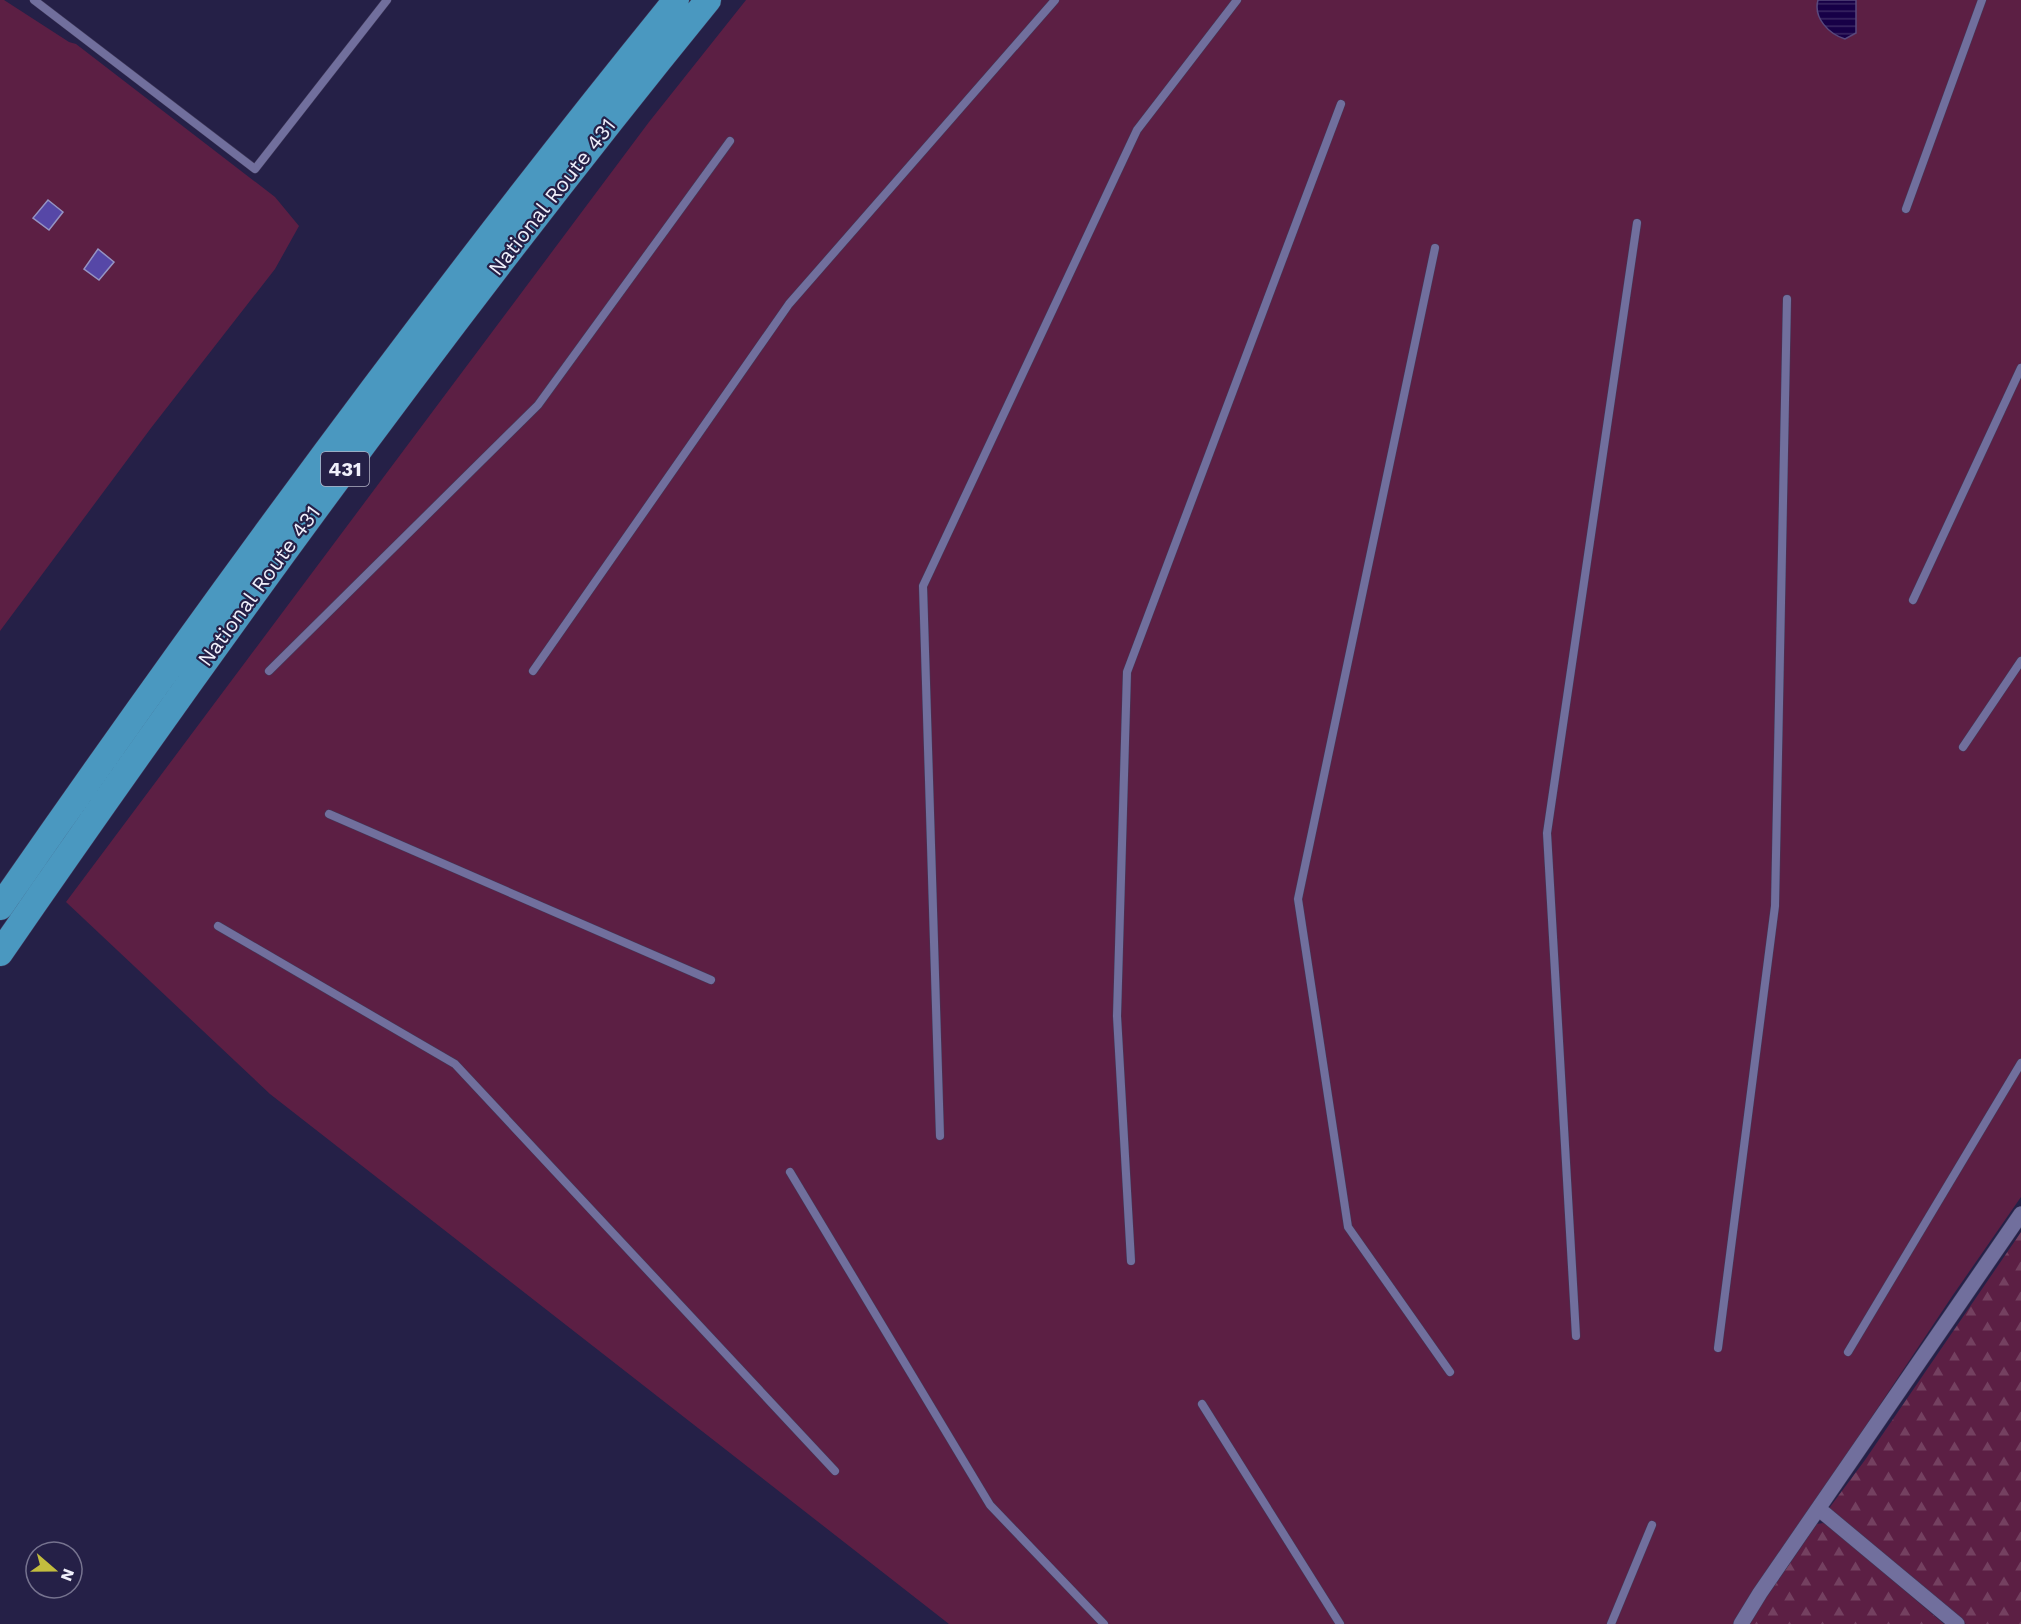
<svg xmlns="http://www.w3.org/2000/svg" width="2021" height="1624" viewBox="0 0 2021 1624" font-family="'Work Sans',sans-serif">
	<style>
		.green { fill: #5c1f44 }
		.forest { fill: url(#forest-firs) }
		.water { fill: url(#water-rules); stroke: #58487d; stroke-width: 1.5 }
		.building { fill: #5647a7; stroke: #9593c3; stroke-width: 1.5 }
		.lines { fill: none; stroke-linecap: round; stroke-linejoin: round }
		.service-casing { stroke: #403a5a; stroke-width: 9 }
		.minor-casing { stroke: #403a5a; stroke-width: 16 }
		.trunk-casing { stroke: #403a5a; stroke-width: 27 }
		.service { stroke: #716f9d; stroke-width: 8 }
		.minor { stroke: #716f9d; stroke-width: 15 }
		.trunk { stroke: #4a98c0; stroke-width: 26 }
		.labels { text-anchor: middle; stroke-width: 4.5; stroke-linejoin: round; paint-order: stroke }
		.shield { fill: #252047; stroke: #b3b2c5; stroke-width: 1.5 }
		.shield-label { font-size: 20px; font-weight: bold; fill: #f0f0fb }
		.street-label { font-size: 21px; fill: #f0f0fb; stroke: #252047 }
	</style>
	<defs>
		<pattern id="forest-firs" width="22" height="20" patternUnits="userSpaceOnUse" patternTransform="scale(1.5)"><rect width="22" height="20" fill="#5c1f44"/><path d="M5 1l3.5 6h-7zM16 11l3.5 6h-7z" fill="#744060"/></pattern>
		<pattern id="water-rules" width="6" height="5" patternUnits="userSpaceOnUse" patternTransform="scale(1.5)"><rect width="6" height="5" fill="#170047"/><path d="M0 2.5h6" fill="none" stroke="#392662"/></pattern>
	</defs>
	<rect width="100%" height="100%" fill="#252047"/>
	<path class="green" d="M0 0H4L69 42 76 44 275 197 299 226 275 269 151 428 0 631Z
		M746 0H2021V1197L1953 1295 1734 1624H949L270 1094 66 902 649 122Z"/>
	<path class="forest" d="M2021 1232V1624H1966L1830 1511V1507L1865 1460Z
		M1823 1523 1832 1529 1944 1624H1748L1817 1524Z"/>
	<path class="water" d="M1818 0H1856V33L1845 39C1829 34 1813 18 1818 0Z"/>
	<path class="building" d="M48 200 63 212 49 230 33 218Z
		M98 249 114 262 99 280 84 269Z"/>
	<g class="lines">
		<defs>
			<path id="service" d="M34 0 255 169 387 0
				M1906 209 1982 0
				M1435 248 1298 899 1348 1227 1450 1372
				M1913 600 2021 368
				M269 671 538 405 730 141
				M533 671 789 304 1055 0
				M1963 747 2021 661
				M329 814 711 980
				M218 926 455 1064 835 1471
				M940 1136 923 586 1137 130 1237 0
				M790 1172 990 1505 1104 1624
				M1131 1261 1117 1016 1127 672 1341 104
				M1576 1336 1547 833 1637 223
				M1718 1348 1775 906 1787 299
				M1848 1352 2021 1063
				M1202 1404 1340 1624
				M1611 1624 1652 1525"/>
			<path id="minor" d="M1819 1509 1957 1624
				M1741 1624 1760 1593 2021 1214"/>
			<path id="trunk" d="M0 907C215 597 438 293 676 0
				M0 953C225 627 458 307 708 0"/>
		</defs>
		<use href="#service" class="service-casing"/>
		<use href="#minor" class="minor-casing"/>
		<use href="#trunk" class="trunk-casing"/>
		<use href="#service" class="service"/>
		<use href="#minor" class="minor"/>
		<use href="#trunk" class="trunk"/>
	</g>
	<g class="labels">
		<rect class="shield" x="321" y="452" width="48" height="34" rx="4.5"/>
		<g class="shield-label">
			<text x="345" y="476">431</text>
		</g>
		<g class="street-label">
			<text transform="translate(552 197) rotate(-52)" y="7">National Route 431</text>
			<text transform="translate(259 586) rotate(-54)" y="7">National Route 431</text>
		</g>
	</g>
	<g transform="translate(54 1570) rotate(110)"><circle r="28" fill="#252047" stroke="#76738f" stroke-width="1.5"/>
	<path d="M0-4.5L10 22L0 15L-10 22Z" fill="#c3bd3e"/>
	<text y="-9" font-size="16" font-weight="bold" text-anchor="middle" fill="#f0f0fb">N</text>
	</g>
</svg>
